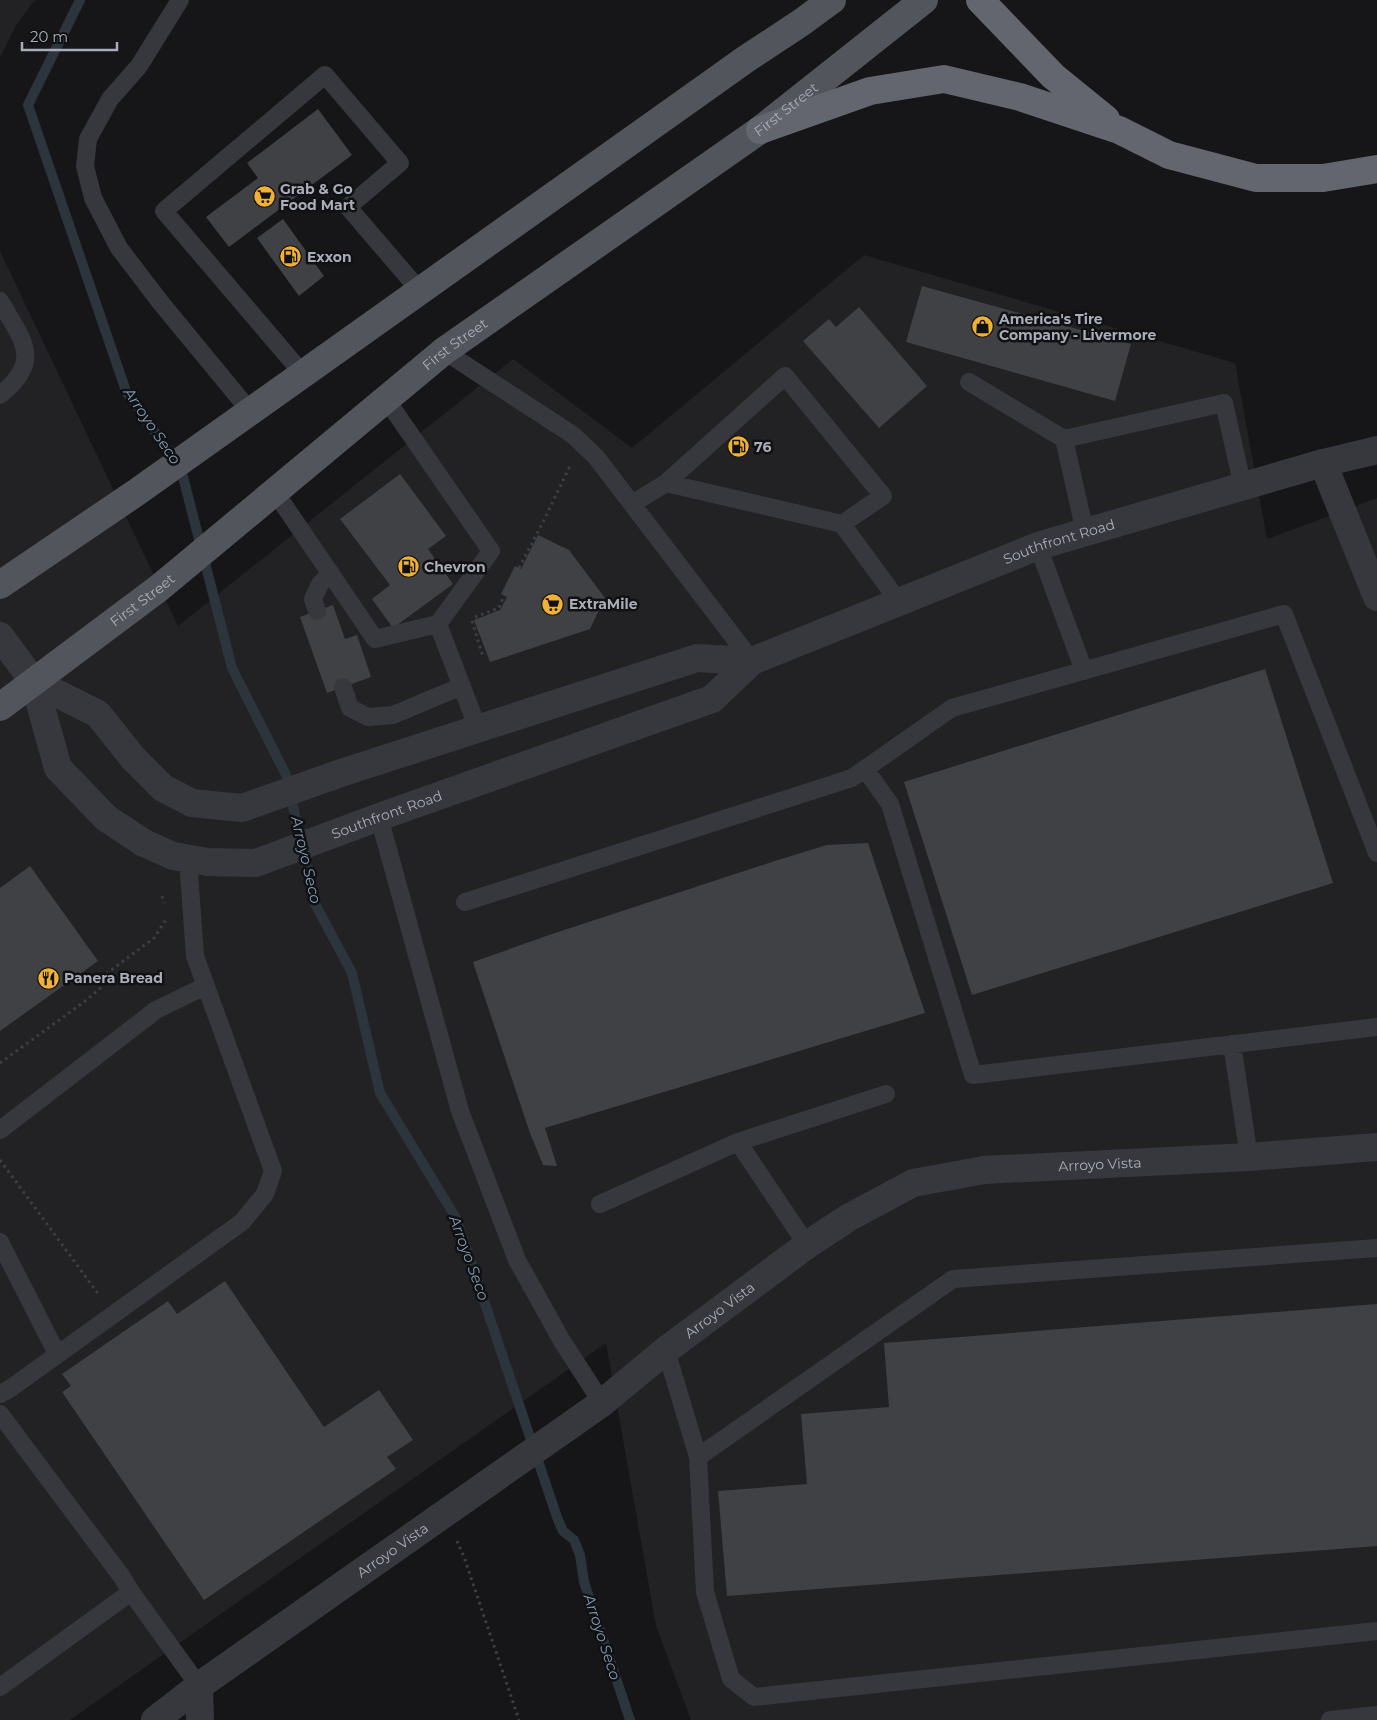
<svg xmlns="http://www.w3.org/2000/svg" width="1377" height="1720" viewBox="0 0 1377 1720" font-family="Montserrat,sans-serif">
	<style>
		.built { fill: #222225 }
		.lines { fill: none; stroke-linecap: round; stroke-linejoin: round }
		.stream { stroke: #2c353c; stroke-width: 10 }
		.building { fill: #404145 }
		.path { stroke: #3d3f44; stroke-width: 3; stroke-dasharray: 2.5 4; stroke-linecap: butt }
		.service { stroke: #37383d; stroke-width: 18 }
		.minor { stroke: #37383d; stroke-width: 28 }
		.tertiary { stroke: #37383d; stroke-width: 28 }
		.primary { stroke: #53555c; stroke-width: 28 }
		.motorway { stroke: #63666e; stroke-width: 28 }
		.labels { text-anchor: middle; stroke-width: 5; stroke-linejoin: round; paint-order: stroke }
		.street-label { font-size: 14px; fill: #a8adb8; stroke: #111113 }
		.poi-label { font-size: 14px; font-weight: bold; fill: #a8adb8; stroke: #111113; text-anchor: start }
		.water-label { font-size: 15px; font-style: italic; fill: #7f9bb3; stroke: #111113 }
	</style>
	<rect width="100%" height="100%" fill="#161618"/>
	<path class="built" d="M0 0H35L16 25 0 58Z
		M0 251 178 626 513 359 632 448 864 255 1235 363 1267 539 1377 498V1720H691L656 1626 606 1343 70 1720H0Z"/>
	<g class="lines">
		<path class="stream" d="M80 0 28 105 126 391 181 469 232 668 286 775 315 904 352 973 380 1093 456 1218 558 1520 563 1531 574 1540 580 1555 584 1582 630 1720"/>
	</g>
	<path class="building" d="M318 109 352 155 229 247 206 217 258 178 247 163Z
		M283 219 324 276 299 296 257 238Z
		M922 286 1131 344 1115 401 906 342Z
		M859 307 927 386 879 428 803 341 829 319 836 327Z
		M400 474 446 536 428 549 453 584 393 628 372 599 390 585 340 519Z
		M538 535 569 550 605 598 590 629 490 662 474 620 500 610 507 597 501 594 515 566 521 569Z
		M333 605 345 639 357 635 371 677 327 693 300 617Z
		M1265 669 1333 883 972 995 904 782Z
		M868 843 925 1013 545 1128 557 1166 543 1165 530 1133 473 962 552 934 778 860 827 845Z
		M30 866 98 961 0 1031V888Z
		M225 1281 324 1427 379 1390 413 1440 387 1457 396 1469 204 1600 62 1392 71 1386 62 1374 168 1301 177 1314Z
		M1377 1304V1546L727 1596 718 1491 807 1484 801 1414 889 1407 884 1343Z"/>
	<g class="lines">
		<path class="path" d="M519 568 542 524 570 466
			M475 617 499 608 504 595
			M472 621 483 657
			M162 896 164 903
			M0 1063 84 1002 103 986 102 977 154 938 167 918
			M0 1160 99 1295
			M457 1541 464 1557 519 1720"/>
		<path class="service" d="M180 0 139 66 110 99 88 139 85 166 93 198 119 248 161 303 250 411
			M0 301C22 340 44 360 0 395
			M444 351 573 435 596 457 752 661
			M303 374 164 211 325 75 400 163 348 207 420 291
			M969 382 1064 439
			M386 399 491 551 438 624 478 729
			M666 483 785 376 883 496 842 524
			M275 492 375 639 438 624
			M632 504 666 483 842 524 899 602
			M1085 532 1064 439 1224 403 1243 487
			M1038 546 1084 671
			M317 611 313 599 320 584 331 573
			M343 687 350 708 368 717 393 715 462 686
			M865 769 890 804 973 1075 1377 1027
			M379 817 460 1111 517 1260 562 1341 602 1403
			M465 902 852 778 952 708 1284 614 1377 853
			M1232 1044 1249 1157
			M0 1130 156 1010 205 986
			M738 1142 886 1094
			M600 1204 738 1142 807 1245
			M0 1242 57 1354
			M666 1350 698 1457 705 1592 731 1679 754 1697 1377 1631
			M0 1394 11 1388 242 1222 265 1194 273 1171 195 956 188 859
			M0 1414 122 1577 131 1592 0 1687
			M698 1457 953 1279 1377 1248
			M131 1592 199 1686
			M1330 1720 1377 1715"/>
		<g class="minor">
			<path d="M1323 463 1377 597"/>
			<path d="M199 1686 200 1720"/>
			<path id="s1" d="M155 1720 199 1686 602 1403 666 1350 807 1245 848 1218 913 1183 984 1170 1249 1157 1377 1147"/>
		</g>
		<g class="tertiary">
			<path id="s2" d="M0 636 34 682 58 768 106 818 144 843 173 856 208 862 256 863 379 817 712 699 752 661 1038 546 1323 463 1377 450"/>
			<path d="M34 682 98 714 133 758 163 788 192 803 242 808 341 773 697 658 752 661"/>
		</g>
		<g class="primary">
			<path d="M0 585 137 492 746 59 802 22 832 0"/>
			<path id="s3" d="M0 707 159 588 444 351 760 130 924 0"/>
		</g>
		<path class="motorway" d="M980 0 1053 76 1106 119
			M760 130 870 91 944 79 1020 97 1119 130 1169 155 1256 178H1323L1377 169"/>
	</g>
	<defs>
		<symbol id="supermarket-disc" viewBox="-11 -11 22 22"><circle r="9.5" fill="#f2b134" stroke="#111113"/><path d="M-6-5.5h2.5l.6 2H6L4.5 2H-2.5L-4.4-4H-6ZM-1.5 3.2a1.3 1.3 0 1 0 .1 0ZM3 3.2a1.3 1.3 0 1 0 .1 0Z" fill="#111"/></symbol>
		<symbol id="fuel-disc" viewBox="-11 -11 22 22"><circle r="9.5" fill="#f2b134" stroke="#111113"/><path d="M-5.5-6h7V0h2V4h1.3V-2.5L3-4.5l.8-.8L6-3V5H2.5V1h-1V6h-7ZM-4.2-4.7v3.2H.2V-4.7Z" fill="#111"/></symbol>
		<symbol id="shop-disc" viewBox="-11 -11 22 22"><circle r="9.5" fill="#f2b134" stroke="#111113"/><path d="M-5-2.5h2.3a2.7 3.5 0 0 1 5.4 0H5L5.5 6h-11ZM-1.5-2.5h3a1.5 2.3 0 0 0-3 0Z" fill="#111"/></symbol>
		<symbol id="restaurant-disc" viewBox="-11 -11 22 22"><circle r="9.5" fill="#f2b134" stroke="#111113"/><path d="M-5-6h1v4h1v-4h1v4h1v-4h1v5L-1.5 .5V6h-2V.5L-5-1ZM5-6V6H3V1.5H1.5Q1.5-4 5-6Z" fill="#111"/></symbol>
	</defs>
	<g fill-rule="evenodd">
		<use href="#supermarket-disc" x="252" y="184" width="25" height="25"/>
		<use href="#fuel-disc" x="278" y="244" width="25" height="25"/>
		<use href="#shop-disc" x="970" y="314" width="25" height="25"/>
		<use href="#fuel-disc" x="726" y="434" width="25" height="25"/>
		<use href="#fuel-disc" x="396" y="554" width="25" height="25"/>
		<use href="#supermarket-disc" x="540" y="592" width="25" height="25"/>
		<use href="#restaurant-disc" x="36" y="966" width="25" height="25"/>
	</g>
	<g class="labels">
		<g class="street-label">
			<text dy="5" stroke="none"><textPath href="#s3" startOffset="988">First Street</textPath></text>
			<text dy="5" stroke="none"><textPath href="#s3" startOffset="582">First Street</textPath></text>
			<text dy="5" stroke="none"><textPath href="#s2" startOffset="1246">Southfront Road</textPath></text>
			<text dy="5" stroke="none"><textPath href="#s3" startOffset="178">First Street</textPath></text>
			<text dy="5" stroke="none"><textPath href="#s2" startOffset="516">Southfront Road</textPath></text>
			<text dy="5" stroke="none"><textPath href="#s1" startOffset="1118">Arroyo Vista</textPath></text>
			<text dy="5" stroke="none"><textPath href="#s1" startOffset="698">Arroyo Vista</textPath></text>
			<text dy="5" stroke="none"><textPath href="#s1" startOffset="292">Arroyo Vista</textPath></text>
		</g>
		<g class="poi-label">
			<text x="280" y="194">Grab &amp; Go<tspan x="280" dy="16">Food Mart</tspan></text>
			<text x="307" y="262">Exxon</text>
			<text x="999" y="324">America's Tire<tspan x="999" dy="16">Company - Livermore</tspan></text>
			<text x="754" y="452">76</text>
			<text x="424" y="572">Chevron</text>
			<text x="569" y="609">ExtraMile</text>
			<text x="64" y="983">Panera Bread</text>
		</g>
		<g class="water-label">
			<text transform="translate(152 426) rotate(56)" y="5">Arroyo Seco</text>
			<text transform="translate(306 860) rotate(77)" y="5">Arroyo Seco</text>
			<text transform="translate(469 1258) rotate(70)" y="5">Arroyo Seco</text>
			<text transform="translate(602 1637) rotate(72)" y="5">Arroyo Seco</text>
		</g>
	</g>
	<path d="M22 42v8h95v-8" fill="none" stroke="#a8adb8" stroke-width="2.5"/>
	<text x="30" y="42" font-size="15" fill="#a8adb8" stroke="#111113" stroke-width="4" paint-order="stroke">20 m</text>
</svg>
